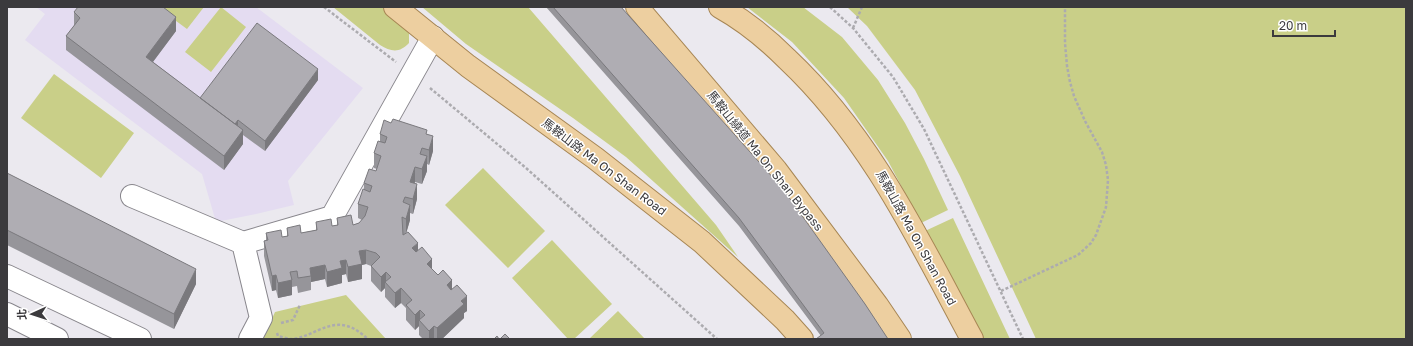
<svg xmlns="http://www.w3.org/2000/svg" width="1413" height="346" viewBox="0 0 1413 346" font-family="'Golos Text','Noto Sans TC',sans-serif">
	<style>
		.education { fill: #e4dcf1 }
		.green { fill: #c9cf88 }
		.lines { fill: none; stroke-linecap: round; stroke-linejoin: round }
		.minor-casing { stroke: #88868c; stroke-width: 24 }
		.major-casing { stroke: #a78654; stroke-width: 24 }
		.path { stroke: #acabaf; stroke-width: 2.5; stroke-dasharray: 3 2; stroke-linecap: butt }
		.minor { stroke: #fff; stroke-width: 22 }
		.major { stroke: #edcfa0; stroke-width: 22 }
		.wall { fill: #96959a }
		.shaded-wall { fill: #7a797d }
		.building { fill: #afadb3; stroke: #7a797d }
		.labels { text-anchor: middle; stroke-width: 3; stroke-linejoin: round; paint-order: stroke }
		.street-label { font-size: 12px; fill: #3b3a3d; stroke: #fff }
	</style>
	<rect width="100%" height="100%" fill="#ebe9ef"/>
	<path class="education" d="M36 7H256L363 88 288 181 294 205 256 214 216 222 202 174 25 40 45 14Z"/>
	<path class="green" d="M157 7H204L187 29Z
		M221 7 246 27 211 72 185 52Z
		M333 7H383L400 20 409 33V43C400 53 391 52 380 45Z
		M422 7H528L716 225 738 257 626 157 573 118 466 44Z
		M747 7H803L842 37 878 80 905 123 924 159 948 210 921 223 888 161 844 98 792 42Z
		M847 7H1406V339H1036L960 176 915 90 867 26Z
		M54 74 134 133 101 178 21 118Z
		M483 168 545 231 508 268 445 205Z
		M953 218 1010 339H983L925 231Z
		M552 240 612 304 574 339H568L512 278Z
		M346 295 386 339H263L275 312Z
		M618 311 645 339H589Z"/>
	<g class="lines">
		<defs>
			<path id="minor" d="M132 196 243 243 261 318 250 339
				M243 243 332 217 433 37
				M7 276 140 339
				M7 314 57 339"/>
			<path id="major" d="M395 7 468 66 595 158 702 242 785 320 802 339
				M637 7 776 170 877 305 900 339
				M720 7C745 21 767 39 787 59 871 138 918 239 972 339"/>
		</defs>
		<use href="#minor" class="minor-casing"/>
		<use href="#major" class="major-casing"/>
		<path class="path" d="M324 7 396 62
			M830 7 853 28 893 77 924 129 1023 339
			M853 28 862 7
			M430 88 526 168 717 339
			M1001 291 1078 255 1091 243 1096 235 1106 207 1108 180 1106 165 1102 152 1085 121 1074 96 1070 82 1067 66 1065 43V7
			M281 323 293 320 300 305
			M277 333 278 336C282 337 286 338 290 339 309 339 327 320 347 326 355 328 362 334 368 339"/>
		<use href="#minor" class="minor"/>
		<use href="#major" class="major"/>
	</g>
	<path class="wall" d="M546 7H621L865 304 821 336 739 226Z
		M74 12 176 31 153 62 200 98 318 80 265 151 243 135V144L224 170 66 50V36L74 26Z
		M380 134H427L433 151 429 165 427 164V171L422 184 415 182 414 183 417 199 413 214 410 213V220L406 233 418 251 432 269 452 289 467 311 464 313V318L442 339H423L419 335V326L415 330 406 320V308L401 303 395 308 385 297V288L381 292 371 281V266L366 264 362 265V279L348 282 346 274 342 275V283L327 287 325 279 311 282V290L298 293 297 286 292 287V295L278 298 276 290 272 291 264 256V241L266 240V233L282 237 287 236V228L301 233 316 230V222L332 226 337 225V218L353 225 359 223 362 220 358 218V204L364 190V183L376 171 377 169 374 168V153L380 141Z
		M7 173 196 284 174 329 7 245Z"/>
	<path class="shaded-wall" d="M176 17V31L146 71V57Z
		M318 69V80L265 151V141Z
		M238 120V131L233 126Z
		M243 130V144L224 170V156Z
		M433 136V151L429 165V150Z
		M427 156V171L422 184V169Z
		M415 167V182L410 197V182Z
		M417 184V199L413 214V199Z
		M410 205V220L406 234V219Z
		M418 243V258L412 248Z
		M366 250V264L362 265V279L348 282V267L359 251Z
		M432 259V273L427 264Z
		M346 260V274L342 275V283L327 287V272L340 261Z
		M325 265V279L311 282V276L310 268Z
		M196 269V284L174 329V314Z
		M386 272V283L385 282V288L381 292V277Z
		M276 275V290L272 291V276Z
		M292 280V295L278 298V283Z
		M452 280V295L447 285Z
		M401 288V303L395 308V293Z
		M467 296V311L464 313V318L442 339H437V328L461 301Z
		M420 310V321L419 320V326L415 330V315Z
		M434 326V339H429V331Z"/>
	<path class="building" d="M78 7H163L176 17 146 57 243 130 224 156 66 36 80 18 74 12Z
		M553 7H621L783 189 865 304 888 339H816L824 333 739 218Z
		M257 23 318 69 265 141 238 120 235 124 200 98Z
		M393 119 427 130 426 134 433 136 429 150 422 148 420 154 427 156 422 169 415 167 410 182 417 184 413 199 405 197 403 202 410 205 406 219 402 217 403 235 408 232 418 243 412 248 416 252 422 247 432 259 427 264 438 275 443 270 452 280 447 285 451 290 457 285 467 296 461 301 464 304 437 328 434 326 429 331 419 320 425 315 420 310 415 315 406 305 412 300 401 288 395 293 385 282 391 277 386 272 381 277 371 266 380 257 376 253 366 250 359 251 362 264 348 267 346 260 340 261 342 268 327 272 325 265 310 268 311 276 298 278 297 271 290 272 292 280 278 283 276 275 272 276 264 241 268 240 266 233 281 230 282 237 288 236 287 228 300 225 301 233 317 230 316 222 331 219 332 226 338 225 337 218 351 215 353 225 359 223 365 216 368 207 358 204 363 189 370 192 372 186 364 183 369 169 376 171 381 156 374 153 378 141 385 143 387 137 380 134 384 120 391 123Z
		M7 173 196 269 174 314 7 230Z
		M505 334 510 339H500Z
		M497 336 499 339H494Z"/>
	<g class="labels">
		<g class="street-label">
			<text transform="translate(765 161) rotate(51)" y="4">馬鞍山繞道 Ma On Shan Bypass</text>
			<text transform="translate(604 167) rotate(37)" y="4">馬鞍山路 Ma On Shan Road</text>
			<text transform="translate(916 238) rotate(61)" y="4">馬鞍山路 Ma On Shan Road</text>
		</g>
	</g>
	<rect width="1413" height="346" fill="none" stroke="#3b3a3d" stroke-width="16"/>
	<g transform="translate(32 314) rotate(267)" stroke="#ffffff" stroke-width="3" paint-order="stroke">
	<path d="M0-3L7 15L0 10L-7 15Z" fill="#3b3a3d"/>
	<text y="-6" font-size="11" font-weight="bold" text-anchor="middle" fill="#3b3a3d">北</text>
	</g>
	<path d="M1273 30v6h62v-6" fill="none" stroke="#3b3a3d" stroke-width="2"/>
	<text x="1279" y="30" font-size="12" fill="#3b3a3d" stroke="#ffffff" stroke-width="3" paint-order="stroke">20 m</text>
</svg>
